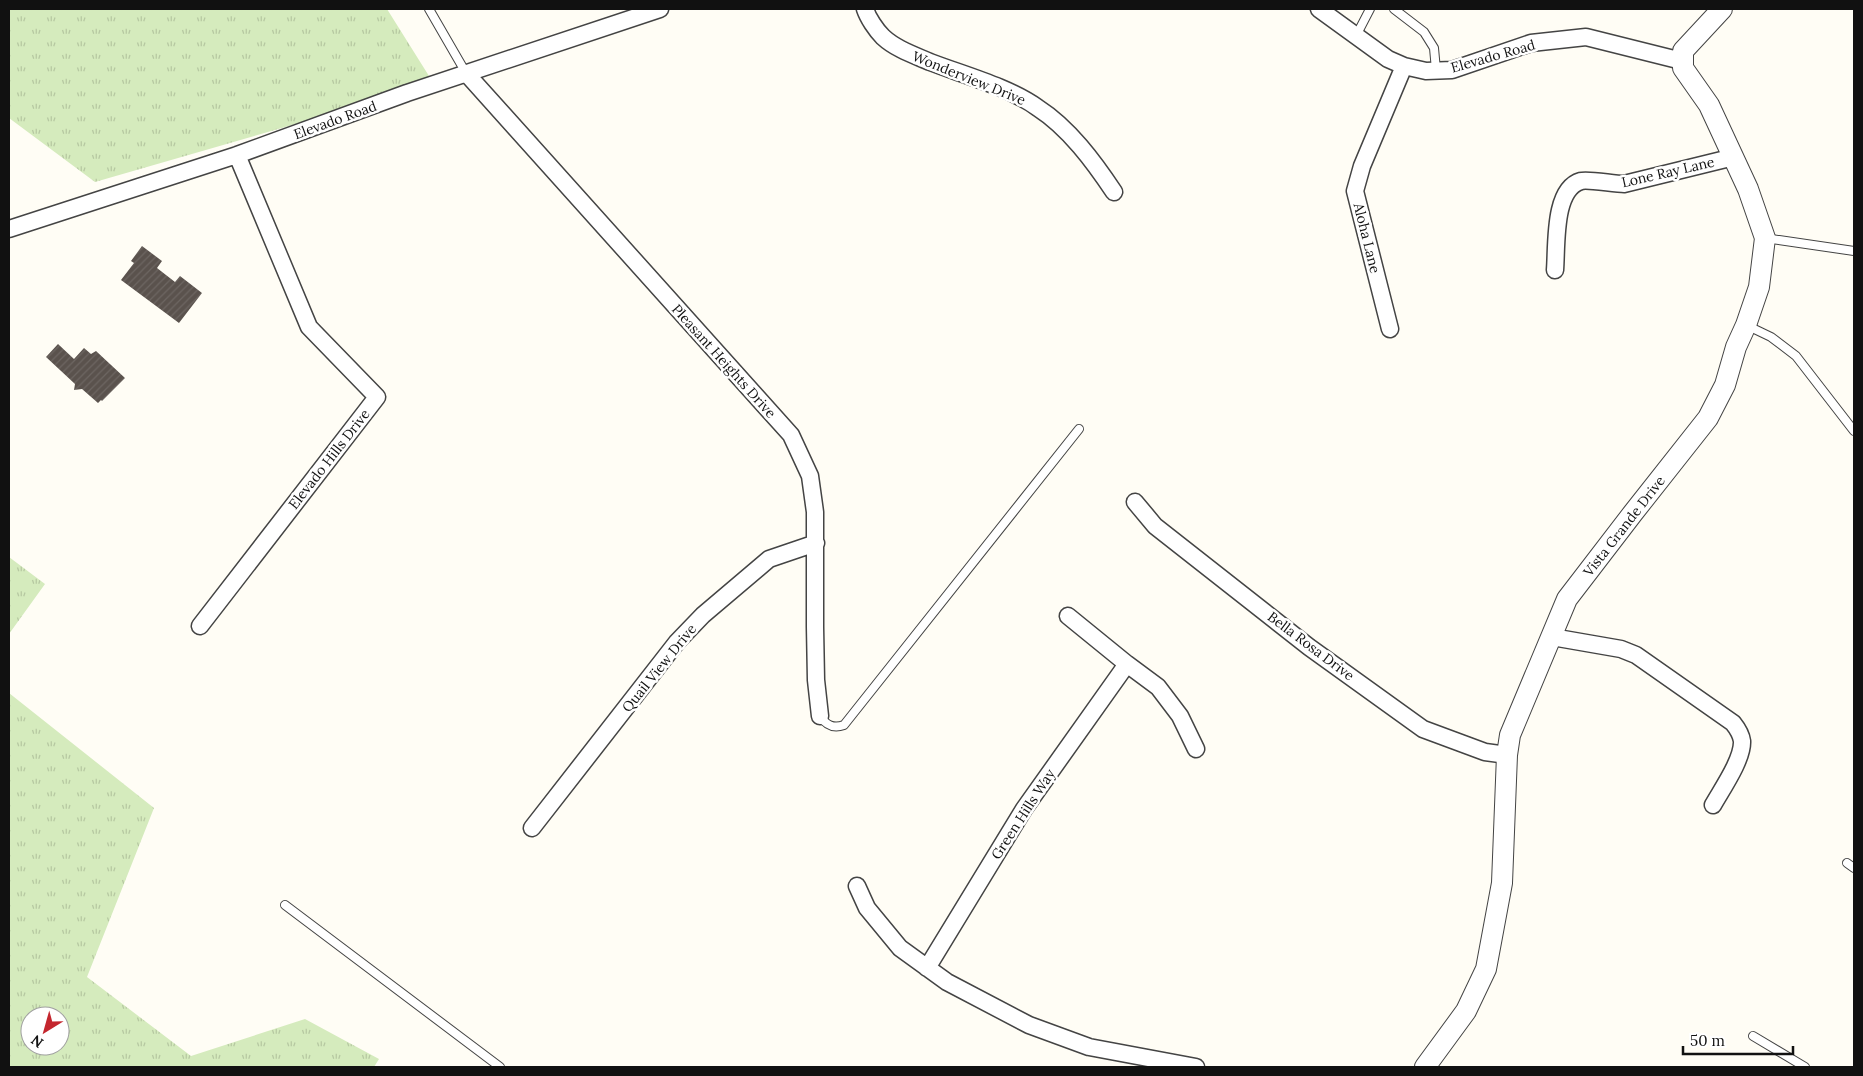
<svg xmlns="http://www.w3.org/2000/svg" width="1863" height="1076" viewBox="0 0 1863 1076" font-family="Lora,serif">
	<style>
		.grass { fill: url(#grass-tufts); fill-rule: evenodd }
		.building { fill: url(#building-hatch) }
		.lines { fill: none; stroke-linecap: round; stroke-linejoin: round }
		.service-casing { stroke: #444; stroke-width: 10 }
		.minor-casing { stroke: #444; stroke-width: 19 }
		.tertiary-casing { stroke: #444; stroke-width: 22 }
		.service { stroke: #fff; stroke-width: 8 }
		.minor { stroke: #fff; stroke-width: 16 }
		.tertiary { stroke: #fff; stroke-width: 20 }
		.labels { text-anchor: middle; stroke-width: 5; stroke-linejoin: round; paint-order: stroke }
		.street-label { font-size: 14px; fill: #111; stroke: #fff }
	</style>
	<defs>
		<pattern id="grass-tufts" width="24" height="20" patternUnits="userSpaceOnUse" patternTransform="scale(1.25)"><rect width="24" height="20" fill="#d5ebbd"/><path d="M3 7l-1-3M5 7V3M7 7l1-3M15 17l-1-3M17 17v-4M19 17l1-3" fill="none" stroke="#b6c8a1"/></pattern>
		<pattern id="building-hatch" width="6" height="6" patternUnits="userSpaceOnUse" patternTransform="scale(1.25)"><rect width="6" height="6" fill="#5a524d"/><path d="M-1 1l2-2M0 6l6-6M5 7l2-2" fill="none" stroke="#6d6662"/></pattern>
	</defs>
	<rect width="100%" height="100%" fill="#fffdf5"/>
	<path class="grass" d="M9 9H387L434 84 95 182 9 118Z
		M9 557 45 584 9 634Z
		M9 693 154 808 87 977 191 1056 305 1019 379 1059 374 1067H9ZM30 1016H60V1046H30Z"/>
	<path class="building" d="M142 246 162 261 157 268 175 282 180 276 202 293 179 323 121 280 134 263 131 261Z
		M58 344 74 359 84 348 91 354 96 351 125 378 102 401 101 400 98 403 82 389 74 390 75 384 46 357Z"/>
	<g class="lines">
		<defs>
			<path id="service" d="M429 9 466 73
				M1394 9 1424 32 1434 48 1436 70
				M1356 36 1370 9
				M1765 238 1854 251
				M1746 325 1771 337 1796 356 1854 431
				M820 716C826 725 833 729 844 725L1079 429
				M1847 863 1854 868
				M285 905 500 1067
				M1753 1036 1805 1067"/>
			<path id="minor" d="M865 9C868 18 876 30 883 37 896 49 914 55 930 62 964 75 1009 87 1038 108 1069 128 1094 162 1114 192
				M1319 9 1388 59 1404 66 1426 71 1452 70 1531 43 1586 37 1682 61
				M466 73 791 435 810 476 815 512V627L816 680 820 716
				M9 229 237 155 407 93 660 9
				M1555 270C1557 245 1553 189 1581 181 1588 179 1614 184 1624 184L1734 157
				M1390 329 1355 191 1362 166 1404 66
				M1135 502 1155 526 1309 647 1423 729 1485 752 1507 755
				M200 626 377 397 309 327 237 155
				M1552 637 1621 649 1636 655 1733 723C1737 728 1741 734 1742 741 1743 759 1722 789 1713 805
				M1127 664 1158 687 1180 716 1196 749
				M532 828 677 642 703 615 769 559 816 543
				M857 886 867 908 900 948 947 982 1029 1025 1089 1047 1196 1067
				M927 968 1024 809 1127 664 1068 616"/>
			<path id="tertiary" d="M1425 1067 1466 1011 1486 969 1502 883 1507 755 1510 735 1567 599 1633 513 1708 418 1725 385 1736 347 1746 325 1759 287 1765 238 1748 189 1709 105 1683 68V51L1722 9"/>
		</defs>
		<use href="#service" class="service-casing"/>
		<use href="#minor" class="minor-casing"/>
		<use href="#tertiary" class="tertiary-casing"/>
		<use href="#service" class="service"/>
		<use href="#minor" class="minor"/>
		<use href="#tertiary" class="tertiary"/>
	</g>
	<g class="labels">
		<g class="street-label">
			<text transform="translate(1493 56) rotate(-16)" y="5">Elevado Road</text>
			<text transform="translate(969 78) rotate(22)" y="5">Wonderview Drive</text>
			<text transform="translate(335 120) rotate(-20)" y="5">Elevado Road</text>
			<text transform="translate(1668 172) rotate(-13)" y="5">Lone Ray Lane</text>
			<text transform="translate(1367 238) rotate(76)" y="5">Aloha Lane</text>
			<text transform="translate(724 361) rotate(48)" y="5">Pleasant Heights Drive</text>
			<text transform="translate(329 459) rotate(-52)" y="5">Elevado Hills Drive</text>
			<text transform="translate(1624 526) rotate(-52)" y="5">Vista Grande Drive</text>
			<text transform="translate(1311 646) rotate(37)" y="5">Bella Rosa Drive</text>
			<text transform="translate(659 668) rotate(-51)" y="5">Quail View Drive</text>
			<text transform="translate(1023 814) rotate(-57)" y="5">Green Hills Way</text>
		</g>
	</g>
	<rect width="1863" height="1076" fill="none" stroke="#111111" stroke-width="20"/>
	<g transform="translate(45 1031) rotate(217)"><circle r="24" fill="#ffffff" stroke="#a0a0a0"/>
	<path d="M0-4L9 19L0 12L-9 19Z" fill="#c4262e"/>
	<text y="-8" font-size="14" font-weight="bold" text-anchor="middle" fill="#111111">N</text>
	</g>
	<path d="M1683 1046v8h110v-8" fill="none" stroke="#111111" stroke-width="2.5"/>
	<text x="1690" y="1046" font-size="15" fill="#111111" stroke="#ffffff" stroke-width="4" paint-order="stroke">50 m</text>
</svg>
